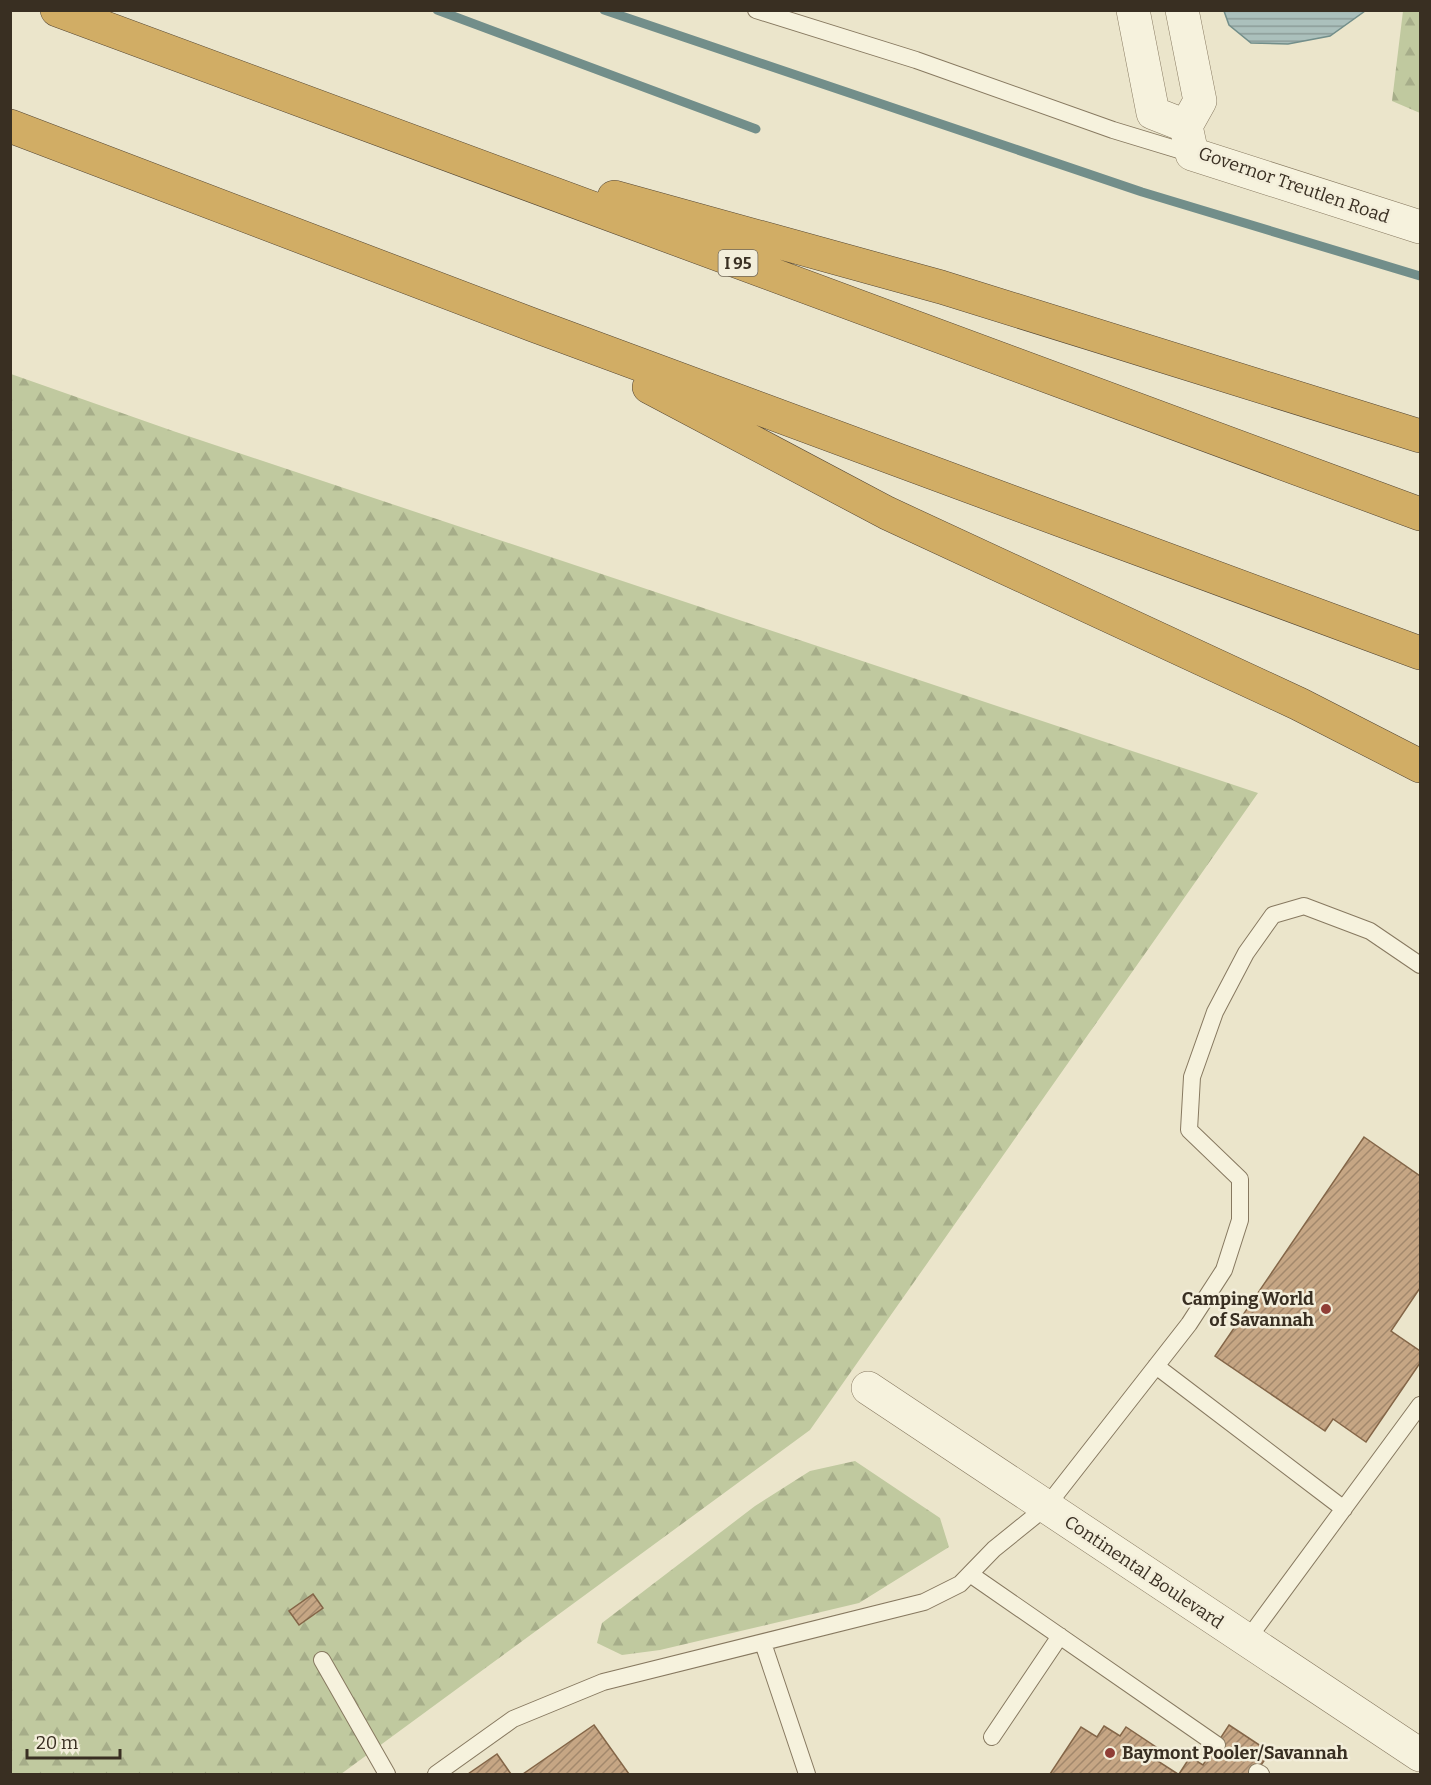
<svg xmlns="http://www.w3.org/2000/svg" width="1431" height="1785" viewBox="0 0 1431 1785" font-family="Bitter,serif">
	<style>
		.forest { fill: url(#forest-firs) }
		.water { fill: url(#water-rules); stroke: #728e8a; stroke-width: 1.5 }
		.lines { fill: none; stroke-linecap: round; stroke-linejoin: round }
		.stream { stroke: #728e8a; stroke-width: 9 }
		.building { fill: url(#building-hatch); stroke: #846648; stroke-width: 1.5 }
		.lane-casing { stroke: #877960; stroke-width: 18 }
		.street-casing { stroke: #877960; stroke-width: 34 }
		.highway-casing { stroke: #554734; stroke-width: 34 }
		.lane { stroke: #f6f2dd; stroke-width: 16 }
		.street { stroke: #f6f2dd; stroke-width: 33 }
		.highway { stroke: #d1ad65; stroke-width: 33 }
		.poi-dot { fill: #903e36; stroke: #f3eeda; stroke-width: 2 }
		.labels { text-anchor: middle; stroke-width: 5; stroke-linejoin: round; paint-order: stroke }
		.shield { fill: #f3eeda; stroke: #716859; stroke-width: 1.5 }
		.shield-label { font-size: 16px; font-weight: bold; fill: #392f22 }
		.street-label { font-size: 18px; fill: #392f22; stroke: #f3eeda }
		.poi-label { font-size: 18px; font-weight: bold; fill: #392f22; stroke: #f3eeda; text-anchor: end }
	</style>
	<defs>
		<pattern id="forest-firs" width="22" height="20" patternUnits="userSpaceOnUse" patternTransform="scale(1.5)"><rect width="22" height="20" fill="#c0c99f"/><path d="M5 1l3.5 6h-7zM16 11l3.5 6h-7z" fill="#a6ad89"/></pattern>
		<pattern id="water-rules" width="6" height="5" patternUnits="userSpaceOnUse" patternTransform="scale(1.5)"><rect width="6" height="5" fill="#abc0bc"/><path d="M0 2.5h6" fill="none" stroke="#8c9c98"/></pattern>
		<pattern id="building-hatch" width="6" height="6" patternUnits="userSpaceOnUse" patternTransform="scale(1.5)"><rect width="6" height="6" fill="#c6a684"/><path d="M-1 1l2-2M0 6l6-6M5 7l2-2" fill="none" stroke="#a2886c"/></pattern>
	</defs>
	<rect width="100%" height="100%" fill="#ebe5cb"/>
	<path class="forest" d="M1403 11H1420V113L1392 101Z
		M11 374 173 431 1258 793 810 1430 341 1774H11Z
		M855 1461 940 1518 949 1547 859 1603 660 1650 622 1655 597 1643 602 1623 755 1506 810 1471Z"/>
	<path class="water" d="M1224 11V10L1365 11 1330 36 1288 44 1251 43 1229 25Z"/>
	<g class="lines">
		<path class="stream" d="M437 10 756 129
			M604 10 1142 192 1420 276"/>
	</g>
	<path class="building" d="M1364 1137 1420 1176V1288L1391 1331 1420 1351V1363L1366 1442 1333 1419 1325 1431 1215 1356Z
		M313 1594 323 1608 299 1625 289 1611Z
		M594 1725 629 1774H523Z
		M1229 1725 1270 1752 1255 1774H1179L1190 1757 1203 1765Z
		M1104 1726 1120 1736 1126 1727 1159 1749 1153 1758 1178 1774H1050L1081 1727 1097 1737Z
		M497 1754 511 1774H468Z"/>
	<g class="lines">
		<defs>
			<path id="lane" d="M756 10 916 60 1113 130 1192 154
				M1156 1366 1344 1509
				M970 1574 1217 1745
				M1247 1640 1420 1405
				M763 1643 807 1774
				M322 1660 387 1774
				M992 1737 1060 1636
				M1257 1772 1261 1774
				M436 1774 513 1719 603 1682 924 1602 960 1584 994 1549 1046 1507 1189 1324 1224 1270 1240 1220V1179L1189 1130 1192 1077 1215 1012 1246 953 1273 915 1304 906 1370 931 1420 965"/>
			<path id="street" d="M1133 10 1153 113 1186 126
				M1182 10 1200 101 1186 126 1192 154 1420 227
				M868 1388 1420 1755"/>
			<path id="highway" d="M57 10 1420 514
				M10 126 533 325 1420 653
				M614 197 941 287 1420 436
				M649 387 887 513 1299 704 1420 766"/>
		</defs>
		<use href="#lane" class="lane-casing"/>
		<use href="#street" class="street-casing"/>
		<use href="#highway" class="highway-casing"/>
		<use href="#lane" class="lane"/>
		<use href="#street" class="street"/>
		<use href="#highway" class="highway"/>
	</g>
	<g class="poi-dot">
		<circle cx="1326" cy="1309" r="6"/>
		<circle cx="1110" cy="1753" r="6"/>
	</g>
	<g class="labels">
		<rect class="shield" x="718.5" y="250" width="39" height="26" rx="4.5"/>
		<g class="shield-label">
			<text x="738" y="269">I 95</text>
		</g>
		<g class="street-label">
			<text transform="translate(1294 185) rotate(19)" y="6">Governor Treutlen Road</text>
			<text transform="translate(1144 1572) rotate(34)" y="6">Continental Boulevard</text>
		</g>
		<g class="poi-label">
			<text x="1314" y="1305">Camping World<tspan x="1314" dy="21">of Savannah</tspan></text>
			<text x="1122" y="1759" text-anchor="start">Baymont Pooler/Savannah</text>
		</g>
	</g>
	<rect width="1431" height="1785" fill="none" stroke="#392f22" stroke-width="24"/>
	<path d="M27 1749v9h93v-9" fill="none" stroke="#392f22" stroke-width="3"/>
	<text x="36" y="1749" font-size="18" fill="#392f22" stroke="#f3eeda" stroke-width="4.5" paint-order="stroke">20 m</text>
</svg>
